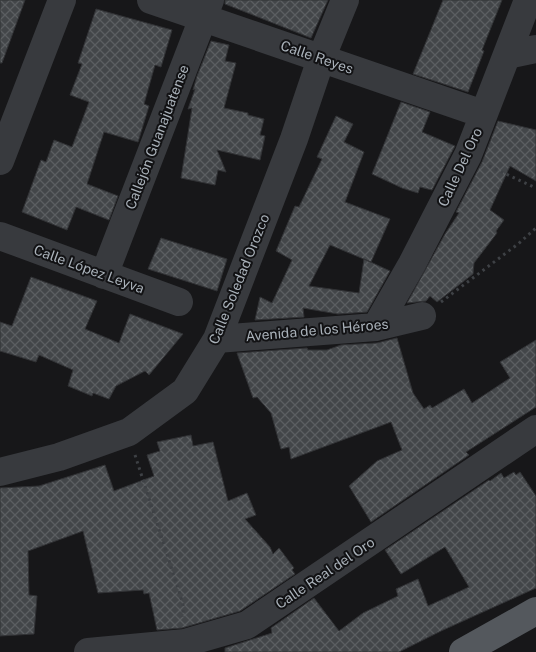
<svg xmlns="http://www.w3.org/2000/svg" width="536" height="652" viewBox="0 0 536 652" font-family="'Public Sans',sans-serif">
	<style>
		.building { fill: url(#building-cross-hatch); stroke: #313235 }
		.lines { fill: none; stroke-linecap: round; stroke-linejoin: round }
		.path { stroke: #3e4145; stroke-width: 3; stroke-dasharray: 2.5 4; stroke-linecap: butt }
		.minor { stroke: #383a3e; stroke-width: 28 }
		.major { stroke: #54585d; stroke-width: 28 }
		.labels { text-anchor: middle; stroke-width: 4; stroke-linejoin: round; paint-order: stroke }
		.street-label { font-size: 14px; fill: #a9b1b9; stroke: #121214 }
	</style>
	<defs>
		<pattern id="building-cross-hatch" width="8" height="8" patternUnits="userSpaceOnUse" patternTransform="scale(1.25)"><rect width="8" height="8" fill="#434649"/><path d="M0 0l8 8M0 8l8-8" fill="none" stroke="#5b5e61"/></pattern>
	</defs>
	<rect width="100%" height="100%" fill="#171719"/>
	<path class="building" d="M0 0H25L2 63H0Z
		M225 0H328L311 38 225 4Z
		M443 0H502L482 50 484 51 468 92 413 74Z
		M96 9 172 30 161 67 155 65 144 104 149 106 138 142 104 132 87 184 118 196 109 220 76 207 67 230 22 212 41 160 46 162 54 140 72 147 89 102 70 95 82 64 78 63Z
		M211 41 229 45 225 61 236 63 224 108 248 113V115L264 119 260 135 265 136 260 160 217 150 226 172 218 170 215 185 181 178 192 108 188 109 195 89 193 90 197 76Z
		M401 102 430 112 422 132 455 146 432 190 420 187 418 193 402 188 372 174Z
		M336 116 353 124 344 142 364 152 345 202 390 219 371 262 330 245 309 286 359 293 364 259 390 271 367 312 338 314 303 308 304 317 255 320 260 297 272 303 292 260 276 251 295 206 299 207 322 159 317 157Z
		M498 121 536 130V181L510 166 490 210 504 220 496 231 497 233 474 263 473 274 437 302 430 296 426 301 407 303 445 234 459 213 456 212 482 162Z
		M161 238 227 259 217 291 148 269Z
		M31 277 97 301 85 329 119 343 130 314 183 334 149 375 145 371 116 386 109 399 93 393 92 396 68 386 73 370 39 355 36 362 0 351V322L12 326Z
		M397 338 413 393 424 409 430 405 432 408 464 389 472 403 510 378 500 362 536 340V407L466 452 469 455 371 522 349 486 377 461 402 450 391 422 291 459 289 447 281 449 271 413 257 397 253 398 237 353 307 348 308 350H327L341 345 377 343Z
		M191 435 193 446 213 442 228 501 247 493 256 515 245 519 270 547 273 554 279 548 294 568 292 570 295 574 240 611 182 628 157 630 149 593 144 594 143 590 98 593 83 531 28 551 29 595 37 596 34 634 0 636V488L39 486 105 465 114 491 154 476 147 455 160 451 157 442Z
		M514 472 516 475 520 472 536 496V588L441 631 399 652H225V648L272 633 271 628 314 598 339 631 363 613 398 596 396 589 418 579 428 606 469 587 445 547 401 574 385 550 489 480 490 481 501 473 504 478Z"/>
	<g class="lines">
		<path class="path" d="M489 166 536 188
			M441 302 518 244 536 228
			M135 455 183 604V617"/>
		<path class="minor" d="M151 0 483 114
			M507 55 536 49
			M0 161 62 0
			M0 236 179 302
			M104 275 210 0
			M376 327 412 264 468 155 528 0
			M217 339 376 327 422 316
			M0 472 59 457 129 432 185 391 217 339 294 139 321 59 345 0
			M88 652 185 643 247 625 536 429"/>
		<path class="major" d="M463 652 536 611"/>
	</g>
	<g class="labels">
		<g class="street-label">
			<text transform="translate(317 57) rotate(19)" y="5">Calle Reyes</text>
			<text transform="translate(157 137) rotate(-69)" y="5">Callejón Guanajuatense</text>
			<text transform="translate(460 167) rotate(-65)" y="5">Calle Del Oro</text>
			<text transform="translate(89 269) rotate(20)" y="5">Calle López Leyva</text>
			<text transform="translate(239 279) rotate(-68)" y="5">Calle Soledad Orozco</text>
			<text transform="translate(317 330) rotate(-5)" y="5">Avenida de los Héroes</text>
			<text transform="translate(325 573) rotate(-34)" y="5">Calle Real del Oro</text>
		</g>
	</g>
</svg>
